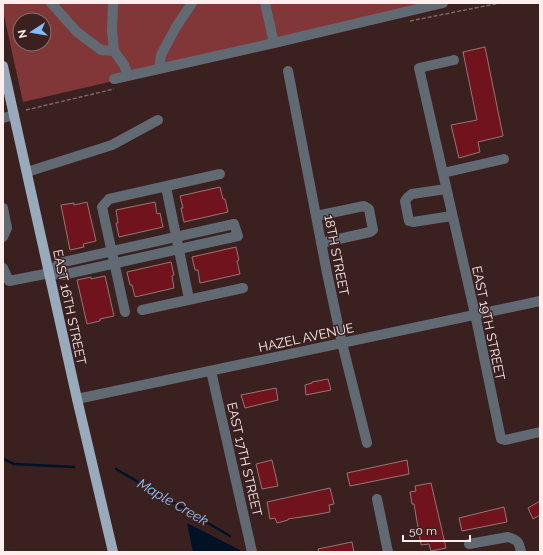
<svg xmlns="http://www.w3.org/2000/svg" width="543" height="555" viewBox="0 0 543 555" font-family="Raleway,sans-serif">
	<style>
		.green { fill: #813738; fill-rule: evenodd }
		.water { fill: #011227 }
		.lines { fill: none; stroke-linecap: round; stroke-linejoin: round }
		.stream { stroke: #011227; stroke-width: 2.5 }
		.building { fill: #70131c; stroke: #967675 }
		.path { stroke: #7d6766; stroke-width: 1.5; stroke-dasharray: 4 2; stroke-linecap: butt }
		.minor { stroke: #616973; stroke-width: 10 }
		.major { stroke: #9aaabd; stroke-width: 10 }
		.labels { text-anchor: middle; stroke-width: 3; stroke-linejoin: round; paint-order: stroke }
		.street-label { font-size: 13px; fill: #feefee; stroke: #3a2120 }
		.water-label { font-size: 14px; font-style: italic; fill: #94c3fa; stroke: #3a2120 }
	</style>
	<rect width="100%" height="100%" fill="#3a2120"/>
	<path class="green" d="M3 3H450L23 102 3 11ZM20 20H44V44H20Z"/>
	<path class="water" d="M187 523 240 550V552H193Z"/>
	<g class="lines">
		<path class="stream" d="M3 459 14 464 74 467
			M116 469 230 536"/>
	</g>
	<path class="building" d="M485 47 503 136 478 142 480 152 459 158 451 125 477 120 463 52Z
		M220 187 223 199H225L228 212 184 222 181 208H183L180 196Z
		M87 202 96 241 83 244 84 247 70 250 61 205 74 203V205Z
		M155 202 157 214 160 213 163 227 119 237 116 223H118L116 210Z
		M236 247 239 260 237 261 240 274 200 283 198 270H195L192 257Z
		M171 262 174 275 172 276 174 288 135 297 132 285H130L127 272Z
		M105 276 114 316 100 319V321L87 324 77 280 91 277V279Z
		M328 379 331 390 306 395 305 385 312 383V382Z
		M276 388 278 400 245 408 241 395Z
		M272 460 278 486 262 489 256 464Z
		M407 460 409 474 350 486 347 473Z
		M431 483 446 548 431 551 429 544 421 545 414 504H412L410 492 416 491 415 486Z
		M330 488 334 504 329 505 330 512 314 515 288 519V520L277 523 275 518 270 519 267 502Z
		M540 501V515L533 519 528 508Z
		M504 507 507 522 462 531 459 518Z
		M352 542 354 552H319L318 549Z"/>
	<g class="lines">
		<path class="path" d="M410 21 500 3
			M26 110 114 89"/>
		<path class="minor" d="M51 3 77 32 101 50 114 51 124 65 128 76
			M113 3 112 31 114 51
			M265 3 274 43
			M454 60 419 68 475 314 501 439 505 440 540 432
			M159 69 161 55 176 27 192 3
			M288 71 327 273 342 343 367 443
			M114 79 274 43 443 3
			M3 118 14 115
			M27 172 112 145 158 120
			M443 173 504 159
			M166 187 189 299
			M446 189 412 194 408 197 405 201 409 221 413 222 452 216
			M3 208 7 228 3 237
			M316 216 364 206 369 209 373 230 370 232 321 243
			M3 268 9 281 50 273 62 275 238 236 234 224 59 263 50 273
			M142 310 243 288
			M125 312 102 207 109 199 220 174
			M211 371 252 552
			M77 399 540 301
			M377 499 388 552
			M469 544 508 537C518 540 519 542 521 552"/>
		<path class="major" d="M3 66 77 399 113 552"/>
	</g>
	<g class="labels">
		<g class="street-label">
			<text transform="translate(337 255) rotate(79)" y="5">18TH STREET</text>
			<text transform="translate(70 307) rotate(78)" y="5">EAST 16TH STREET</text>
			<text transform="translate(489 323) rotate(78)" y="5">EAST 19TH STREET</text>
			<text transform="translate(306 337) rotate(-12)" y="5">HAZEL AVENUE</text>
			<text transform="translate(245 459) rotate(77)" y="5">EAST 17TH STREET</text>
		</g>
		<g class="water-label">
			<text transform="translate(173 502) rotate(30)" y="5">Maple Creek</text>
		</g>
	</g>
	<rect width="543" height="555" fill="none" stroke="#feefee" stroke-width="8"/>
	<g transform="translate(32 32) rotate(258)"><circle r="19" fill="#3a2120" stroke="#887372"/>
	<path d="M0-3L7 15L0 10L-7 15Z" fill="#84bcfb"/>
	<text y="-6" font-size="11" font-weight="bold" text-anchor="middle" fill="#feefee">N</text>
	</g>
	<path d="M403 535v6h67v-6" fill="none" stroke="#feefee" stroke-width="2"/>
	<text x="409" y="535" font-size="12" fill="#feefee" stroke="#3a2120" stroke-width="3" paint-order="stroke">50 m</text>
</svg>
